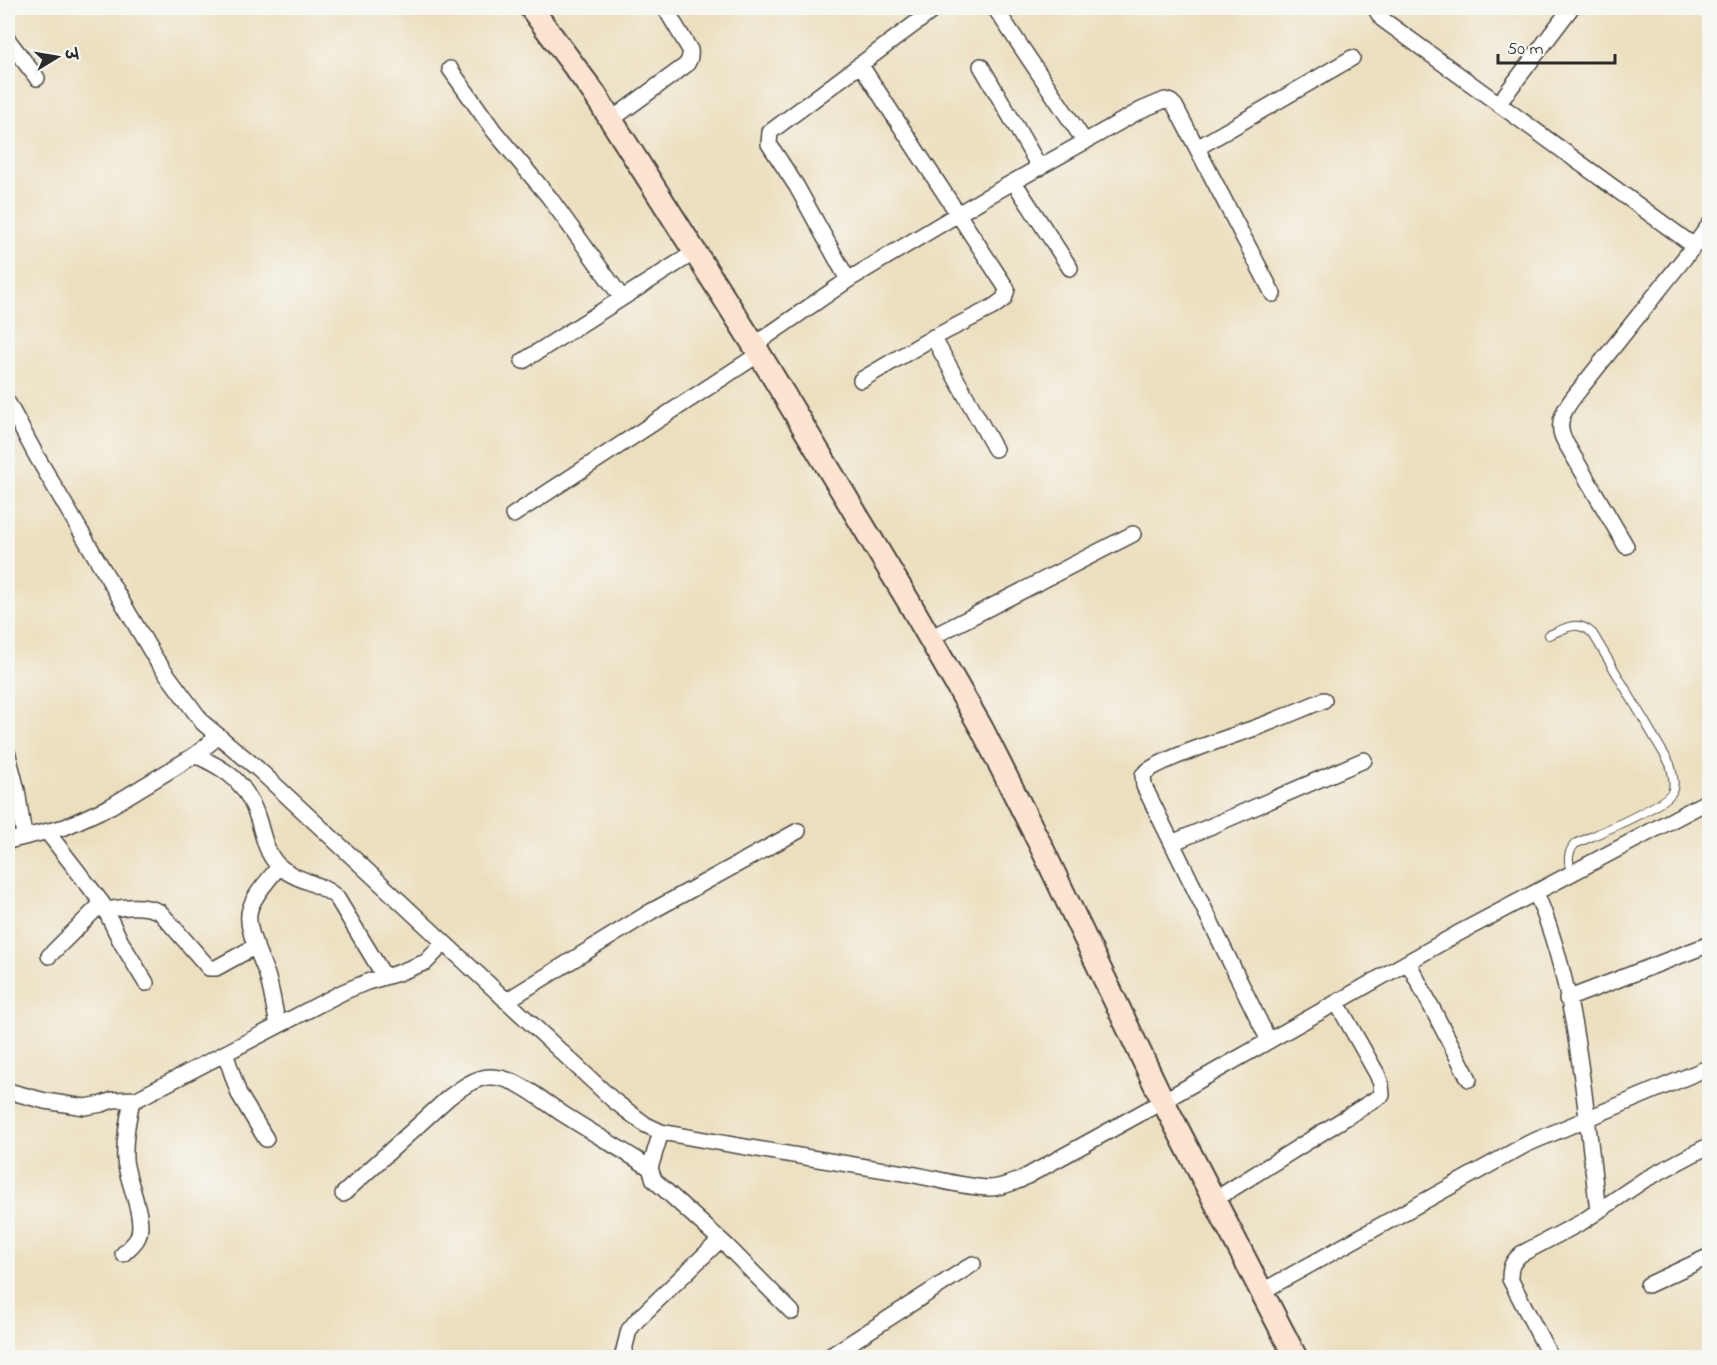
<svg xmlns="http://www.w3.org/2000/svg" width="1717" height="1365" viewBox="0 0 1717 1365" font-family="'Indie Flower','Playpen Sans Deva',sans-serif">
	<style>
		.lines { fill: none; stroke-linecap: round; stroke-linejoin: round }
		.service-casing { stroke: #484641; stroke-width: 10 }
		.minor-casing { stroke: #484641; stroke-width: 18 }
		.secondary-casing { stroke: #484641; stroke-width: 26 }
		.service { stroke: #fff; stroke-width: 8 }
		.minor { stroke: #fff; stroke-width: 15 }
		.secondary { stroke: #fde4d0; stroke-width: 22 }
	</style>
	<rect width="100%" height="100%" fill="#f6f6f2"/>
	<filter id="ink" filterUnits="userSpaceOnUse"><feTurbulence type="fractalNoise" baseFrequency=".0167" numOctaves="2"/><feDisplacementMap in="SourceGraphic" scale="12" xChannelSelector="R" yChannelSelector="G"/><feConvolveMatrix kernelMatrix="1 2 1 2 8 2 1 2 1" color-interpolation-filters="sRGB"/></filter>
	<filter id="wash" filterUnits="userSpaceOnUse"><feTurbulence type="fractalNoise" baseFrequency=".008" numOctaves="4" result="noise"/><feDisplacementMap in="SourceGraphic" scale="24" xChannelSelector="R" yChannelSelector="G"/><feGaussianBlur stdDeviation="1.35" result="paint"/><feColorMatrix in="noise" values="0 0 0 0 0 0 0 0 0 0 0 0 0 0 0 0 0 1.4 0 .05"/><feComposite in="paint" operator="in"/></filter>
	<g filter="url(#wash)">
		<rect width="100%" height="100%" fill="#ecdfbe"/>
	</g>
	<g filter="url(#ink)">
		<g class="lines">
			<defs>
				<path id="service" d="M1549 635C1567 628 1577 619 1593 634L1670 764C1672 772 1676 784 1672 792 1664 807 1594 835 1575 844 1566 854 1569 862 1571 874"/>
				<path id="minor" d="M995 8 1085 142
					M1375 8 1382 19 1694 246
					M8 40 37 78
					M860 64 1007 289 1004 299 993 307 927 341 861 380
					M981 66 1040 168
					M450 69 494 131 549 197 622 298
					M1499 103 1571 8
					M611 120 686 65C690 60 691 56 690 50L665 8
					M1197 148 1352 58
					M1014 182 1070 268
					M848 280 797 187 769 144 770 132 936 8
					M933 337 995 449
					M754 345 848 280 983 199 1141 110 1165 100 1171 102 1175 106 1273 294
					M523 361 695 252
					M8 403 37 457 155 658 203 723 258 769 613 1100 646 1125 661 1132C742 1147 822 1160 904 1173 932 1177 960 1187 989 1188 1000 1188 1009 1184 1020 1180L1163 1101 1457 934 1710 800
					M513 515 759 354
					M1626 546 1564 440C1553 418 1571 401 1584 384L1694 246 1710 224
					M930 638 1133 534
					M8 755 17 790 24 836
					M195 755C229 770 248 784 259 822 263 836 267 854 277 864 293 881 321 882 337 898L384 976
					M48 833 102 903 121 942 146 983
					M8 841 65 827 111 806 195 755 219 736
					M1172 843 1364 760
					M1536 893C1578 990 1585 1107 1598 1211
					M106 910C125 907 142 904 160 912L209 968H216L256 946
					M49 956 102 903
					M1408 962 1469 1079
					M1567 999 1710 944
					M506 1001 652 911 798 831
					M278 1025C274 1008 272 991 267 975 261 957 244 927 250 909 255 893 270 879 279 866
					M1269 1041 1144 786 1143 775C1154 760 1240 734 1263 725 1283 717 1303 709 1324 700
					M225 1053 239 1094 266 1139
					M8 1091 45 1101 85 1107 102 1104 113 1100 137 1099 343 992 367 982 398 973 426 962 444 943
					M661 1132 650 1168 654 1180 727 1246 792 1312
					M343 1194 448 1098C460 1089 474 1078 489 1077 514 1075 543 1101 563 1114 591 1132 621 1149 650 1168
					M1214 1200 1382 1095 1381 1084 1377 1074 1337 1003
					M123 1254C128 1249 135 1244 138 1237 146 1218 127 1181 125 1160 124 1139 128 1120 132 1100
					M1648 1285 1710 1256
					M1261 1292 1527 1144 1710 1067
					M622 1358 629 1330 637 1320 720 1240
					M827 1358 973 1264
					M1551 1358 1510 1279C1510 1267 1512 1262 1521 1254L1582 1222 1644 1180 1710 1145"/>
				<path id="secondary" d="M531 8 594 93 754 345 909 602 982 729 1040 844 1163 1101 1296 1358"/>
			</defs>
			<use href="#service" class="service-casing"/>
			<use href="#minor" class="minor-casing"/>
			<use href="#secondary" class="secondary-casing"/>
			<use href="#service" class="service"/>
			<use href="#minor" class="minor"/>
			<use href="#secondary" class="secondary"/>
		</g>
	</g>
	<rect width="1717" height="1365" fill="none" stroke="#f6f6f2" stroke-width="30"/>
	<g transform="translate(57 57) rotate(79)" stroke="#f6f6f2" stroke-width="4.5" paint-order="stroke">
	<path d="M0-4.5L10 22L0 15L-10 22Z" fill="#2b2b2b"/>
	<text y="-9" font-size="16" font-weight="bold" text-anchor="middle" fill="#2b2b2b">उ</text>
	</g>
	<path d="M1498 54v9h117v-9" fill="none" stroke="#2b2b2b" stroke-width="3"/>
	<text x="1507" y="54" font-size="18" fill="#2b2b2b" stroke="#f6f6f2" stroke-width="4.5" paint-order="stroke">50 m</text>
</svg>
